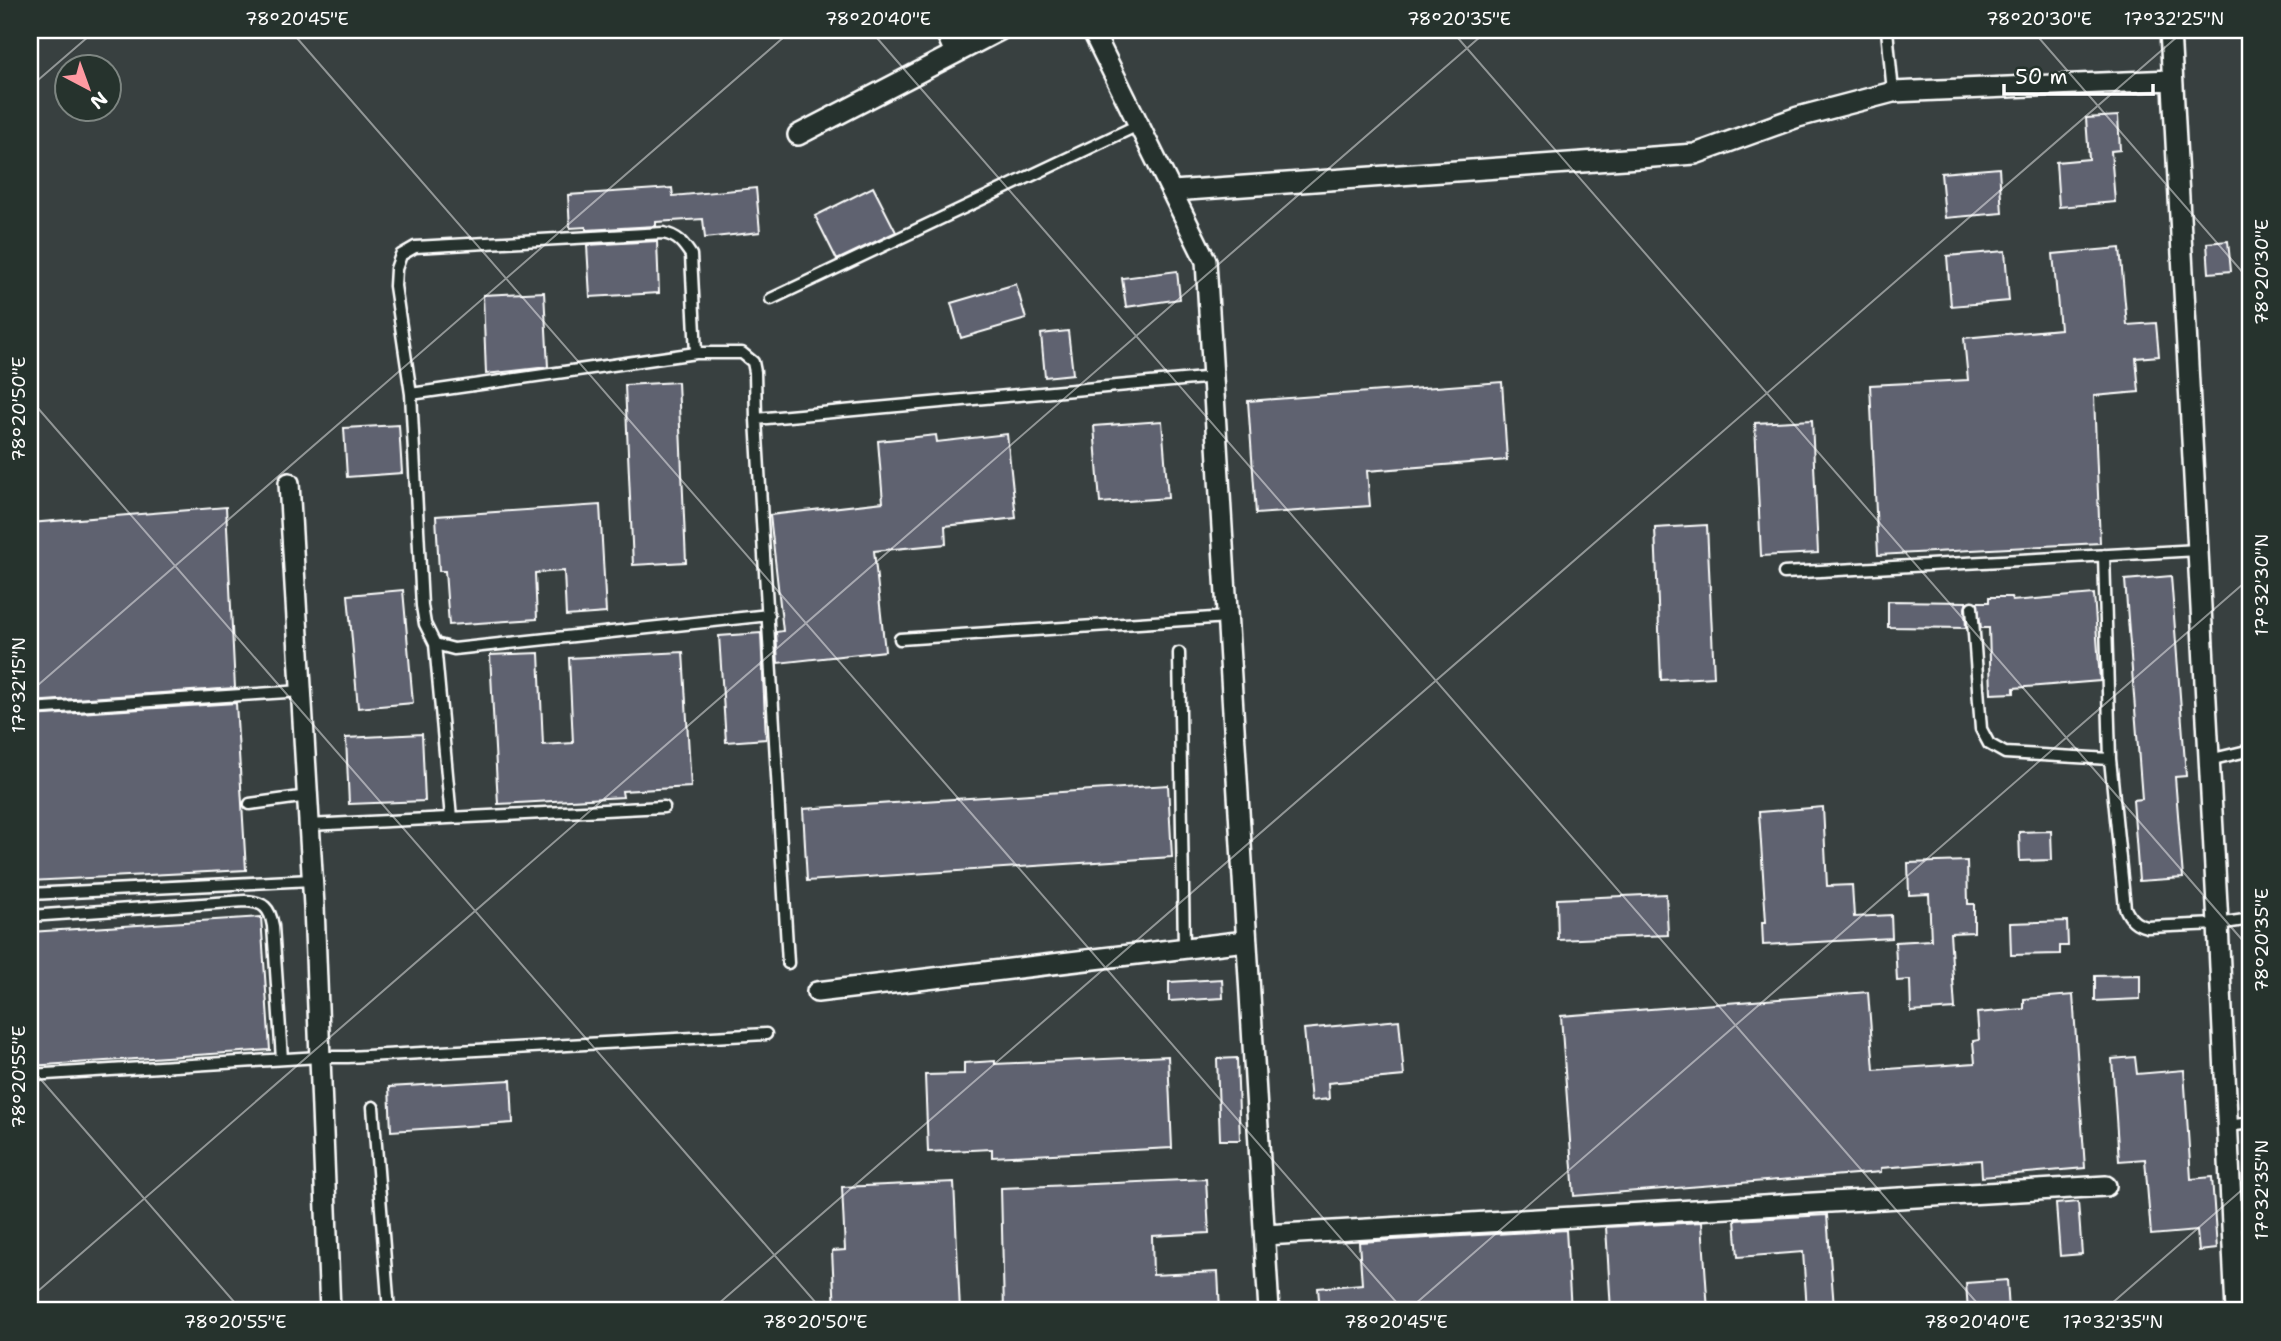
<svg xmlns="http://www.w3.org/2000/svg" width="2281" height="1341" viewBox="0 0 2281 1341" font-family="'Shantell Sans',sans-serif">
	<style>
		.built { fill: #374141; fill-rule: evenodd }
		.building { fill: #5e626f; stroke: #fff; stroke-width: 2 }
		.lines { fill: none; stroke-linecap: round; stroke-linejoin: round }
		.service-casing { stroke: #fff; stroke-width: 15 }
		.minor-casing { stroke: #fff; stroke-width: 24 }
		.service { stroke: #26332d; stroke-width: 10 }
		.minor { stroke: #26332d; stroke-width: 19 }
		.ticks { fill: none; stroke: #fff; stroke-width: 2; stroke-opacity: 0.45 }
		.neatline { fill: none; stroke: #fff; stroke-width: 2.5 }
		.ticks-label { font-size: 18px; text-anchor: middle; fill: #fff }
	</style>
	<rect width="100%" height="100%" fill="#26332d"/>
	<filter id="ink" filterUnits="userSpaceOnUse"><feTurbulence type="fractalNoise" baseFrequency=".0143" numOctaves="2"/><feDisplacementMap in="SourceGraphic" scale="14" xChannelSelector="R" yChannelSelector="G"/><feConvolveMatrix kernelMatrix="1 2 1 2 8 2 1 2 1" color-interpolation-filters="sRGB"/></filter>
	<g filter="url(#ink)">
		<path class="built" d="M30 30H2251V1311H30ZM66 66H108V108H66Z"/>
		<path class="building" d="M2118 116 2120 150 2111 151 2115 202 2059 207 2056 162 2089 159 2086 118Z
			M1999 168 2002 213 1945 218 1941 173Z
			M873 187 896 232 837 260 815 216Z
			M672 188 673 196 756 188 760 232 705 238 703 219 656 222V226L586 230V227L570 228 568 195Z
			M657 241 659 293 590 297 587 245Z
			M2228 241 2231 271 2209 273 2207 243Z
			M2120 248 2127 325 2156 323 2159 356 2136 358 2139 392 2094 396 2100 543 1878 555 1870 385 1968 380 1964 338 2060 329 2053 254Z
			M2005 251 2009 301 1951 306 1947 256Z
			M1177 271 1180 299 1126 307 1122 278Z
			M1016 284 1026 319 961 338 951 303Z
			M544 292 548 367 486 374 483 295Z
			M1068 331 1073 374 1045 377 1041 334Z
			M678 382 686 562 633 565 625 385Z
			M1502 382 1507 460 1367 471 1370 506 1256 514 1248 401Z
			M1812 420 1818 553 1761 556 1755 423Z
			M1162 421 1168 498 1100 503 1094 426Z
			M399 425 402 473 347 477 344 428Z
			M1007 434 1016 518 945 526 946 544 874 551 885 651 778 663 776 632 783 631 770 515 883 502 878 441 936 435 937 442Z
			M600 505 606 613 566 616 564 571 535 573 537 619 449 625 445 571H439L436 516Z
			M226 507 235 688 30 702V523Z
			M1707 525 1714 677 1661 680 1655 528Z
			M2171 576 2186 776 2175 777 2183 878 2139 881 2133 800 2142 799 2125 580Z
			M403 590 413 703 358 708 348 595Z
			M2094 594 2100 681 2014 688V693L1991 694 1989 628H1981L1977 602H1989V597H2011L2012 601Z
			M1888 601 1967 602 1965 608 1966 628 1888 627Z
			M761 633 766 739 726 742 719 636Z
			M683 652 691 787 622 791 623 797 498 804 490 655 539 653 543 745 573 743 569 658Z
			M236 703 246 870 30 881V716Z
			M422 734 425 801 349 804 346 738Z
			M1168 785 1172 857 807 881 803 809Z
			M1823 807 1827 886 1852 885 1854 917 1891 915 1892 938 1763 945 1762 922H1766L1759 812Z
			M2051 831 2052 860 2020 861 2019 832Z
			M1967 861 1968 904H1974V932L1950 933 1955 1009 1911 1012 1910 980 1897 981 1895 942 1931 940 1929 894 1909 895 1908 863Z
			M1666 894 1668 935 1558 940 1557 899Z
			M261 917 270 1050 30 1066V932Z
			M2067 921 2068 946H2060V954L2011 955 2010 923Z
			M2140 975V999L2095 1001V976Z
			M1222 979 1223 998 1169 1001V982Z
			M1868 992 1874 1070 1975 1063 1973 1041 1979 1040 1977 1013 2024 1009V999L2073 995 2085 1168 1982 1177 1981 1160 1881 1168V1172L1574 1196 1561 1016Z
			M1399 1020 1404 1076 1328 1083 1329 1099 1311 1101 1304 1029Z
			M1168 1056 1172 1148 992 1157V1149L928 1152 925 1075 964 1074V1063L995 1061V1064Z
			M2135 1057 2137 1074 2184 1070 2191 1179 2212 1177 2217 1249 2199 1251 2197 1231 2151 1235 2145 1159 2119 1161 2112 1059Z
			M1237 1058 1240 1140H1220L1217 1059Z
			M511 1080 513 1123 391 1131 389 1087Z
			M1206 1179 1209 1233 1152 1236 1153 1275 1218 1272 1220 1311H1004L1001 1188Z
			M954 1182 960 1311H835L832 1251 845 1250 842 1187Z
			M2078 1202 2082 1254 2060 1256 2056 1204Z
			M1827 1215 1834 1308 1807 1310 1803 1252 1738 1257 1735 1220Z
			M1702 1222 1708 1311H1611L1606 1227Z
			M1566 1230 1571 1311H1320L1318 1288 1362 1284 1359 1242Z
			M2007 1280 2009 1311H1968L1966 1283Z"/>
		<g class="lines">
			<defs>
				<path id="service" d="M1887 30 1893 92
					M771 299 1138 125
					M411 394 395 286 396 269 401 255 415 247 663 233C678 236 683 243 691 255L696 353
					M756 419 1215 377
					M2104 555 2110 759 2125 908C2130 919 2135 924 2147 927L2218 924 2251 919
					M1784 573 2198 550
					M1972 607 1981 729 1989 744 2005 753 2110 759
					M769 615 454 649 435 644 425 624 422 606 411 394 696 353H742L753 362 755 372 756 419 788 963
					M900 639 1228 617
					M435 644 451 818
					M1179 653 1184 947
					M30 709 302 691
					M2209 760 2251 750
					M250 804 308 796
					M309 825 664 807
					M30 894 312 880
					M30 916 245 901C264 902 270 908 273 926L282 1059
					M30 1075 319 1057H348L766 1034
					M373 1107 389 1311
					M2227 1126 2251 1123"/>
				<path id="minor" d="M945 30 955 53
					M1092 30 1206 261 1269 1311
					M2170 30 2218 924 2236 1311
					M798 135 1000 30
					M1173 191 1695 154 1798 117 1893 92 2172 80
					M289 483 314 906 330 1311
					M817 992 1246 941
					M1265 1235 2106 1186"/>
			</defs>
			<use href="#service" class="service-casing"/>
			<use href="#minor" class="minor-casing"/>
			<use href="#service" class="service"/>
			<use href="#minor" class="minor"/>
		</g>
	</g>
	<path class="ticks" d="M290 30 1404 1311M870 30 1984 1311M1451 30 2251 950M2032 30 2251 282M30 87 96 30M30 399 823 1311M30 692 792 30M30 1067 242 1311M30 1298 1488 30M710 1311 2185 30M1407 1311 2251 577M2103 1311 2251 1182"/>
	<rect width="2281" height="1341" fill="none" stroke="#26332d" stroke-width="77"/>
	<g transform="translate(88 88) rotate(139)"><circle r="33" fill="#26332d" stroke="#7d8581" stroke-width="2"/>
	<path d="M0-5L12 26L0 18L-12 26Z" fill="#ff9aa2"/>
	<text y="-10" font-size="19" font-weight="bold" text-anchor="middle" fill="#ffffff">N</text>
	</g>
	<path d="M2004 84v10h149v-10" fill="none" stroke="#ffffff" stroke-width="3.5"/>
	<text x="2015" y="84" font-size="21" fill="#ffffff" stroke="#26332d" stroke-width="5" paint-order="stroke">50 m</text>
	<rect x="38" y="38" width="2204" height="1264" class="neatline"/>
	<g class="ticks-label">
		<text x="297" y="25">78°20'45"E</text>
		<text x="878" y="25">78°20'40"E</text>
		<text x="1459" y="25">78°20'35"E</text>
		<text x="2039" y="25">78°20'30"E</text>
		<text x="2174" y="25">17°32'25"N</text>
		<text transform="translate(2262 272) rotate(-90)" y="6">78°20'30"E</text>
		<text transform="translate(19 409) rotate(-90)" y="6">78°20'50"E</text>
		<text transform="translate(2262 585) rotate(-90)" y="6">17°32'30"N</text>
		<text transform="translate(19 685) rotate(-90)" y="6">17°32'15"N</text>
		<text transform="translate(2262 940) rotate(-90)" y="6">78°20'35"E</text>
		<text transform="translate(19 1077) rotate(-90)" y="6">78°20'55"E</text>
		<text transform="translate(2262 1190) rotate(-90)" y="6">17°32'35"N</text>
		<text x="235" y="1328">78°20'55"E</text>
		<text x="815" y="1328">78°20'50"E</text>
		<text x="1396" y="1328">78°20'45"E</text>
		<text x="1977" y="1328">78°20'40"E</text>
		<text x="2113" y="1328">17°32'35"N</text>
	</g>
</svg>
